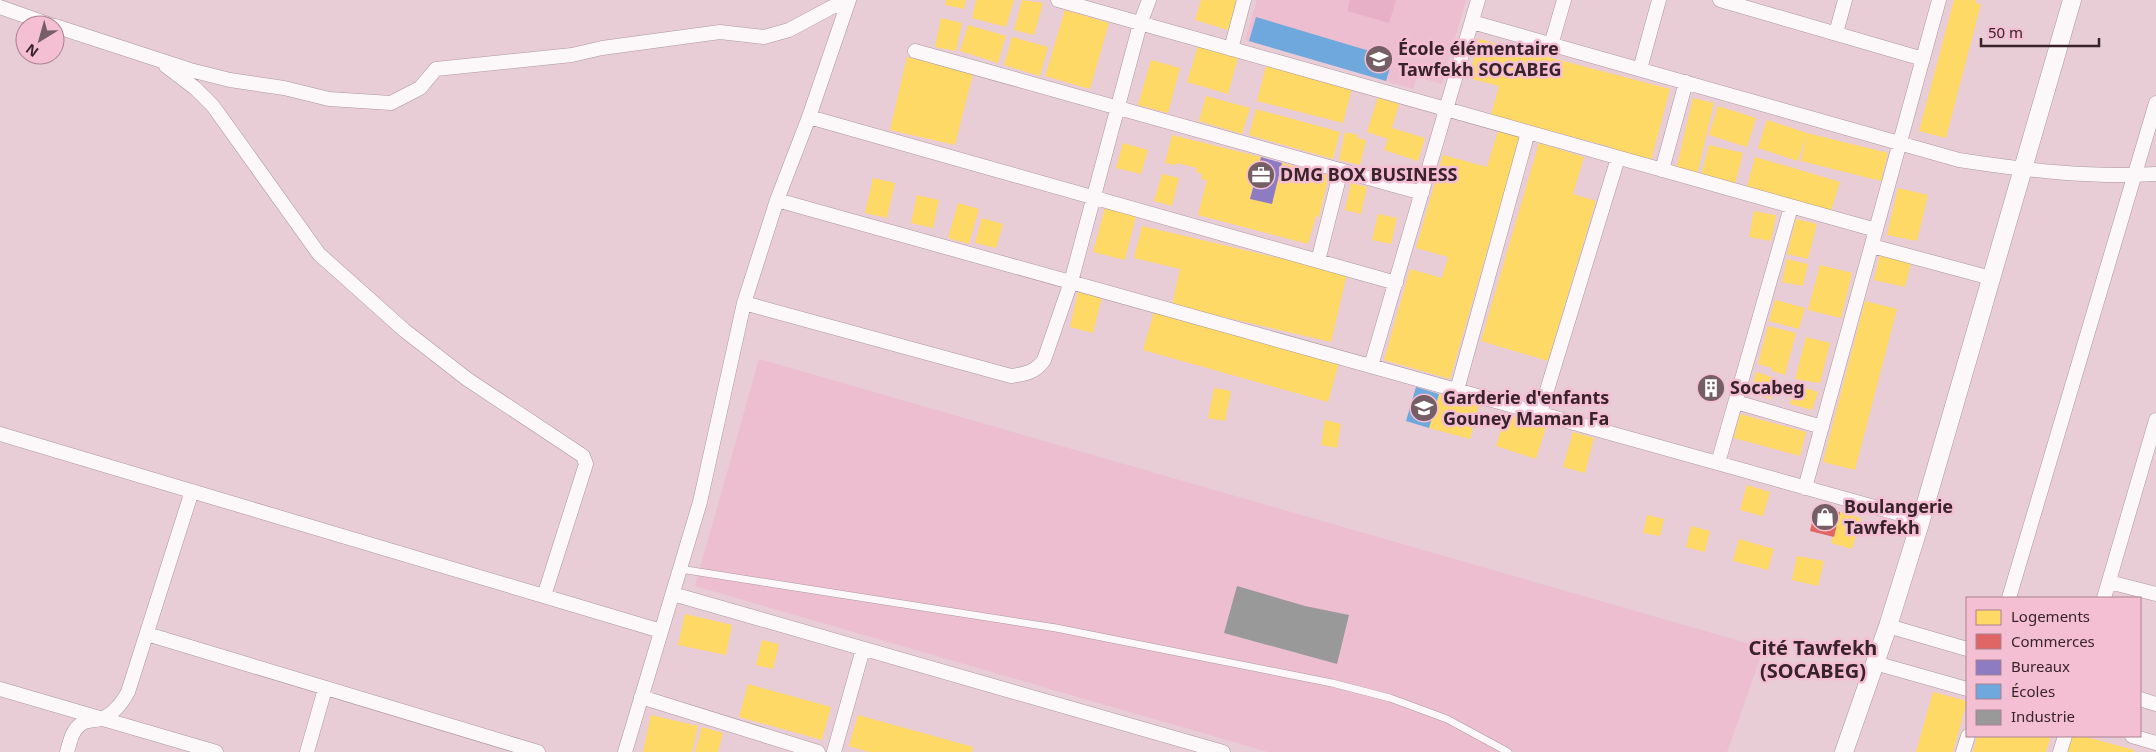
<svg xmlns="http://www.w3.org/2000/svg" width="2156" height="752" viewBox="0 0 2156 752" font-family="'Noto Sans',sans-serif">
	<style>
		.built { fill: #edbed0 }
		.green { fill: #e7b0c6 }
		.homes { fill: #ffd966 }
		.shops { fill: #e06666 }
		.offices { fill: #8e7cc3 }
		.schools { fill: #6fa8dc }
		.industry { fill: #999 }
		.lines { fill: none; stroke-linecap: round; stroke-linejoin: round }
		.service-casing { stroke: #ac979e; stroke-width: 8 }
		.minor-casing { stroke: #ac979e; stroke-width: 15 }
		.tertiary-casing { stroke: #ac979e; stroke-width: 19 }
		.service { stroke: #fcf7f9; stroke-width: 7 }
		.minor { stroke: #fcf7f9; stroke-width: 14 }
		.tertiary { stroke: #fcf7f9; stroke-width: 18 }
		.labels { text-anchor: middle; stroke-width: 5; stroke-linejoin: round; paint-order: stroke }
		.poi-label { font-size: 18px; font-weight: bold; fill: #38232b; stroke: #f5bfd3; text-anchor: start }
		.quarter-label { font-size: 20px; font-weight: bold; fill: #38232b; stroke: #f5bfd3 }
	</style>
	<rect width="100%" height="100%" fill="#e8ccd6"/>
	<path class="built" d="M1257 0H1466L1442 84 1417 77 1413 89 1245 40Z
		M759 359 1764 648 1727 752H1268L695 586Z"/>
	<path class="green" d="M1350 0H1396L1389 23 1347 11Z"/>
	<path class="homes" d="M946 0H966L964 9 945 5Z
		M976 0H1014L1006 27 972 18Z
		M1022 0 1043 3 1034 35 1014 30Z
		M1201 0H1237L1228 30 1195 20Z
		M1954 0H1976V3L1981 4 1946 138 1919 131Z
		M1065 10 1109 23 1090 89 1045 76Z
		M941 18 962 23 956 51 935 47Z
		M968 25 1006 36 998 63 960 51Z
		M1012 37 1048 47 1040 76 1004 65Z
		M1479 39 1670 89 1651 161 1610 151 1611 147 1491 115 1499 86 1469 78Z
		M1198 46 1238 58 1228 94 1187 82Z
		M907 57 973 74 955 145 890 130Z
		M1151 60 1180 68 1168 113 1138 105Z
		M1266 66 1352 88 1343 123 1257 101Z
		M1206 96 1250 108 1242 134 1199 121Z
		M1378 97 1399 104 1392 128 1425 138 1418 161 1384 150 1388 139 1367 132Z
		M1693 98 1714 103 1697 175 1676 170Z
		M1718 106 1756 118 1747 147 1709 135Z
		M1256 109 1340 132 1333 159 1249 135Z
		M1767 120 1807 133 1888 153 1881 181 1801 161 1806 135 1798 161 1758 148Z
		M1498 131 1520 137 1450 379 1384 360 1410 269 1442 278 1448 257 1416 248 1443 155 1487 167Z
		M1345 132 1358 135 1357 138 1366 140 1360 165 1339 160Z
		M1172 135 1261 157 1250 198 1272 204 1282 163 1329 175 1319 217 1316 216 1308 244 1198 215 1207 180 1201 179 1202 174 1196 172 1197 168 1177 163 1176 165 1165 163Z
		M1123 143 1148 150 1141 174 1116 168Z
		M1539 143 1584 157 1573 194 1596 201 1548 361 1481 341Z
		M1709 145 1743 153 1735 184 1701 175Z
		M1755 157 1797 169 1795 176 1797 169 1840 182 1831 211 1747 187Z
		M1162 174 1179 178 1172 206 1154 201Z
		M873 178 895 183 887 218 865 213Z
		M1351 183 1367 187 1361 214 1345 210Z
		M1898 188 1928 195 1917 241 1887 235Z
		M917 195 939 200 933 228 911 223Z
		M958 203 979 209 969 244 948 238Z
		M1105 208 1136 216 1125 260 1093 252Z
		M1754 211 1776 215 1771 241 1749 237Z
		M1378 214 1397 218 1391 244 1372 240Z
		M982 218 1003 224 996 248 975 243Z
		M1796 219 1817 224 1808 259 1787 254Z
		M1142 226 1347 274 1331 342 1172 305 1180 269 1134 258Z
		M1880 255 1911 263 1905 287 1874 280Z
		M1787 259 1808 264 1803 286 1782 282Z
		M1820 265 1852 273 1841 318 1808 310Z
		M1078 292 1102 297 1093 333 1070 327Z
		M1775 300 1805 308 1799 329 1769 321Z
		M1865 301 1897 309 1855 470 1823 462Z
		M1154 312 1339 363 1328 402 1143 350Z
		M1768 326 1796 333 1785 375 1772 371V368L1758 364Z
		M1806 337 1830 343 1820 383 1795 379Z
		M1756 372 1778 379 1771 399 1751 393Z
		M1703 376 1725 383 1720 400 1698 393Z
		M1795 385 1818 392 1812 410 1790 404Z
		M1214 388 1231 391 1225 421 1208 418Z
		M1439 394 1479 405 1470 439 1429 428Z
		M1506 414 1546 427 1536 459 1496 446Z
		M1740 414 1806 432 1800 456 1734 438Z
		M1325 420 1341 424 1337 448 1321 445Z
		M1573 432 1594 438 1585 473 1563 467Z
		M1747 485 1770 492 1763 516 1740 510Z
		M1840 512 1861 518 1852 549 1831 543Z
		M1647 515 1664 519 1660 536 1643 533Z
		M1691 526 1710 531 1705 552 1686 547Z
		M1739 539 1774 549 1768 570 1733 561Z
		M1797 556 1824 561 1818 586 1792 580Z
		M685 614 732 625 726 655 678 645Z
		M762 640 779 644 773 669 756 665Z
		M748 684 831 707 822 740 739 717Z
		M1933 692 1967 701 1953 752H1916Z
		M651 715 698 726 692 752H643Z
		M858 715 973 747 972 752H869L849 746Z
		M702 727 723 733 718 752H695Z
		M1977 736H2051L2046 752H1973Z
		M2069 736H2083L2134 750V752H2065Z"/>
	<path class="shops" d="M1816 506 1840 512 1834 537 1810 531Z"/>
	<path class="offices" d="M1261 157 1282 163 1272 204 1250 199Z"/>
	<path class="schools" d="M1256 17 1393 58 1386 81 1249 41Z
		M1416 387 1439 394 1429 428 1406 421Z"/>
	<path class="industry" d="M1237 586 1305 606 1349 615 1337 664 1224 633Z"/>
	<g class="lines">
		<defs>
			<path id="service" d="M680 569 1056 628 1332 683 1390 698 1447 719 1508 752"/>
			<path id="minor" d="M1058 0 1876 230
				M1720 0 1923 59
				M0 7 51 25
				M1472 22 1959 160C2024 170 2090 178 2156 174
				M55 26 190 70 230 80 284 88 329 99 391 103 420 88 436 69 572 55 602 48 720 32 764 37 789 30 845 0
				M1836 33 1845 0
				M1551 45 1564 0
				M1231 49 1244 0
				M915 51 1422 193
				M166 66 195 88 213 106 319 254 404 330 467 379 583 456 586 464 544 596
				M1640 69 1659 0
				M809 117 1396 283
				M1662 170 1686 82
				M777 200 1921 520
				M1872 246 1991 278
				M1318 261 1341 170
				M744 303 1011 376C1025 374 1036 372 1044 360L1071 282 1140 24 1149 0
				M1371 366 1478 0
				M1457 390 1528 132
				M1736 402 1822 427
				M1540 413 1618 158
				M0 434 661 631
				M1718 463 1791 207
				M1805 488 1939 0
				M2109 582 2156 594
				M673 594 1223 752
				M2009 598 2156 103
				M2104 598 2156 420
				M1888 626 1967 649
				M147 634 538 752
				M1875 663 1967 689
				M0 689 216 752
				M641 697 818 752
				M2140 699 2156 704
				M2132 736 2156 743
				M67 752C70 742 72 730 81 724 86 720 94 721 100 719 113 715 122 703 128 692L192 491
				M307 752 325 689
				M625 752 700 502 744 303 777 200 809 117 849 0
				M834 752 863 649
				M1963 752 1968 736
				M2060 752 2065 736"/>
			<path id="tertiary" d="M1844 752 1888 626 1921 520 2072 0"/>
		</defs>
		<use href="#service" class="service-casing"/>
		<use href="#minor" class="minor-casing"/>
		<use href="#tertiary" class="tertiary-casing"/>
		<use href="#service" class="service"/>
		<use href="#minor" class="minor"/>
		<use href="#tertiary" class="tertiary"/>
	</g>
	<defs>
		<symbol id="school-disc" viewBox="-11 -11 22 22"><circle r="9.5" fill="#765e67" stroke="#f5bfd3"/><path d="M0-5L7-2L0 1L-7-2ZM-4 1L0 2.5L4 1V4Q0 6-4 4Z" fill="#fff"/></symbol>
		<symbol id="office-disc" viewBox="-11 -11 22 22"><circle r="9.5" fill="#765e67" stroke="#f5bfd3"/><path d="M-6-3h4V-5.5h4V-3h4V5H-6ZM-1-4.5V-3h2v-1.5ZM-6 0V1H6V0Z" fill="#fff"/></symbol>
		<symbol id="building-disc" viewBox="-11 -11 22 22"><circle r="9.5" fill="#765e67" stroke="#f5bfd3"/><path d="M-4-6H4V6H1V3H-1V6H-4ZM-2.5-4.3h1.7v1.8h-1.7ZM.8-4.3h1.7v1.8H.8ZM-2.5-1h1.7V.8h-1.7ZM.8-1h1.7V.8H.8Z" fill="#fff"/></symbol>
		<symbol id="shop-disc" viewBox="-11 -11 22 22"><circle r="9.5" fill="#765e67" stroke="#f5bfd3"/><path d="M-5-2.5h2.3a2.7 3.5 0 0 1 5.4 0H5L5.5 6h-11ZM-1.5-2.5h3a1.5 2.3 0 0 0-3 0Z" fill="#fff"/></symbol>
	</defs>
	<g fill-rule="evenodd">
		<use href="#school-disc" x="1363" y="43" width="32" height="32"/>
		<use href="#office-disc" x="1245" y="159" width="32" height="32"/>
		<use href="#building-disc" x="1695" y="372" width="32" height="32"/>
		<use href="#school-disc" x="1408" y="392" width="32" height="32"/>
		<use href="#shop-disc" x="1809" y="501" width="32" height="32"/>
	</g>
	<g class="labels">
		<g class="poi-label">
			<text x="1398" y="55">École élémentaire<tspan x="1398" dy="21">Tawfekh SOCABEG</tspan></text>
			<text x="1280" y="181">DMG BOX BUSINESS</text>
			<text x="1730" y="394">Socabeg</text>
			<text x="1443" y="404">Garderie d'enfants<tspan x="1443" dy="21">Gouney Maman Fa</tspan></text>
			<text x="1844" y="513">Boulangerie<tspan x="1844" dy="21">Tawfekh</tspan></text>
		</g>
		<g class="quarter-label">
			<text x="1813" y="655">Cité Tawfekh<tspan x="1813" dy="23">(SOCABEG)</tspan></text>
		</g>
	</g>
	<rect x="1966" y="597" width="175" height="140" fill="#f5bfd3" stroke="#a98190"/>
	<rect x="1976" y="610" width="25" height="15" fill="#ffd966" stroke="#a98190"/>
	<text x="2011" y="622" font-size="15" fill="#38232b">Logements</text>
	<rect x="1976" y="634" width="25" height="15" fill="#e06666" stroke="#a98190"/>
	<text x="2011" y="647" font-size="15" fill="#38232b">Commerces</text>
	<rect x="1976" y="660" width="25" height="15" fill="#8e7cc3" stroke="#a98190"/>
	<text x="2011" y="672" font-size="15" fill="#38232b">Bureaux</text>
	<rect x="1976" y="684" width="25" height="15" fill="#6fa8dc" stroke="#a98190"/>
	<text x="2011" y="697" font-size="15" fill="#38232b">Écoles</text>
	<rect x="1976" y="710" width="25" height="15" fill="#999999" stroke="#a98190"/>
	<text x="2011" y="722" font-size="15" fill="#38232b">Industrie</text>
	<g transform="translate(40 40) rotate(217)"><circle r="24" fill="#f5bfd3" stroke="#a98190"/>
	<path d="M0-4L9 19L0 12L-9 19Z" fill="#765e67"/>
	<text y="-8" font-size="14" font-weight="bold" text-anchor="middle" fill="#38232b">N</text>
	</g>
	<path d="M1981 38v8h118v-8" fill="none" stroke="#38232b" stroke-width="2.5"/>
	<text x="1988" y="38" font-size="15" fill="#38232b" stroke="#f5bfd3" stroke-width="4" paint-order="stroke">50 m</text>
</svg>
